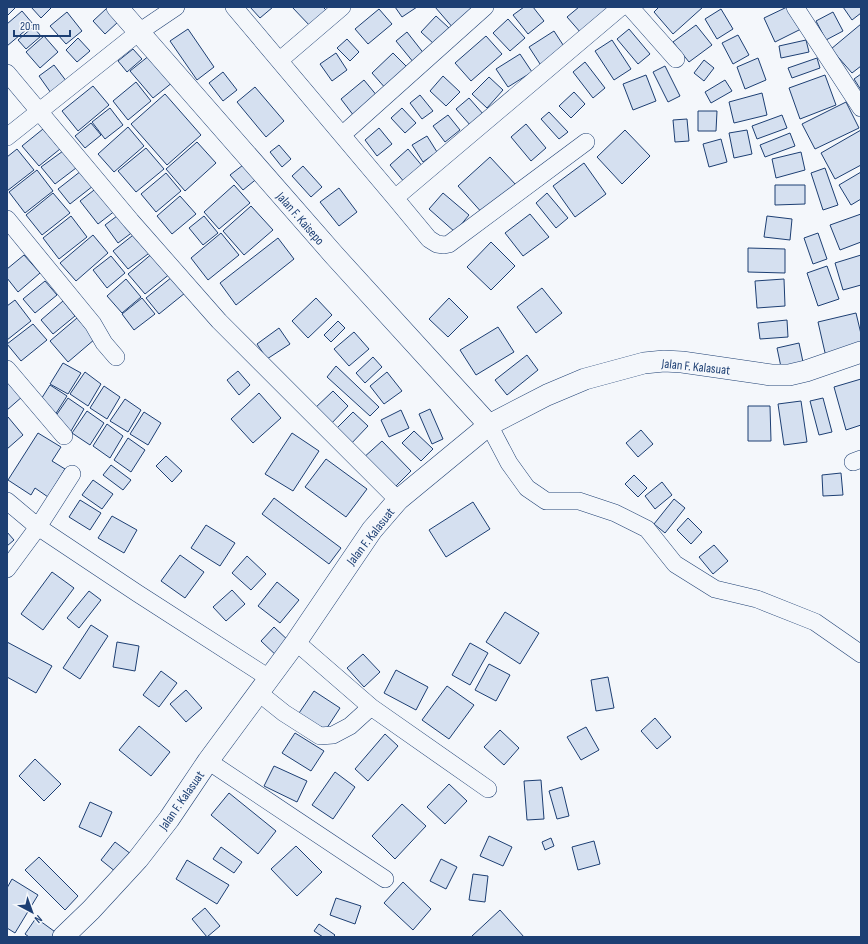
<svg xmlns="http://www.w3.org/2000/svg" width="868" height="944" viewBox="0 0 868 944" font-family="'Sofia Sans Condensed',sans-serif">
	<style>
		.building { fill: #d5e0f0; stroke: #1d3f73 }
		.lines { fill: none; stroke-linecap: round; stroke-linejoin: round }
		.minor-casing { stroke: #1d3f73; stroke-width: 18 }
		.tertiary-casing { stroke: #1d3f73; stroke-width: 22 }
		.minor { stroke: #f4f7fb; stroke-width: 17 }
		.tertiary { stroke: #f4f7fb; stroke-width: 21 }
		.labels { text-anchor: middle; stroke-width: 3; stroke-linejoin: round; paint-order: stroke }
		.street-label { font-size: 13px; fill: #1d3f73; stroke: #f4f7fb }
	</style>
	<rect width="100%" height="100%" fill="#f4f7fb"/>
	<path class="building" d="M7 7H16L7 16Z
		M31 7H52L41 18Z
		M250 7H273L260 18Z
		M292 7H323L328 12 311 27Z
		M395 7H417L402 17Z
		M435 7H478L454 29Z
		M524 7H533L544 21 528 34 513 15Z
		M579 7H606L609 10 581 33 567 17Z
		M659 7H703L673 34 654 12Z
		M787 7 803 28 775 42 764 18Z
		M843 7H861V13L852 20Z
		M107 8 119 21 105 34 93 21Z
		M379 9 392 24 368 44 355 29Z
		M721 9 733 29 717 39 705 19Z
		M22 11 33 24 7 46V24Z
		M67 12 82 31 66 44 50 26Z
		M833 12 843 31 826 40 816 21Z
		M436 16 449 28 434 44 421 32Z
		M508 19 525 38 510 51 493 33Z
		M861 24V66L852 73 831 49Z
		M696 25 712 45 689 62 673 42Z
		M33 27 41 36 26 49 18 40Z
		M188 29 214 67 197 80 170 41Z
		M629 29 650 54 638 64 617 39Z
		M554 31 567 51 542 67 529 47Z
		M407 32 425 55 414 63 396 41Z
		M738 35 749 55 733 64 722 43Z
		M44 36 58 52 40 68 26 52Z
		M486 36 502 54 471 81 455 63Z
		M78 38 90 51 77 62 66 50Z
		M347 39 359 52 350 61 337 48Z
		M612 40 631 69 614 80 595 51Z
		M806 40 809 52 781 58 779 46Z
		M133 49 142 59 127 72 118 61Z
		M336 53 347 70 332 81 320 64Z
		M393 53 409 69 387 90 372 73Z
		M520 54 532 72 508 87 496 69Z
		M150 55 173 82 153 98 130 71Z
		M758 58 766 80 745 89 737 67Z
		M817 58 820 68 792 78 788 68Z
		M704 60 714 68 704 81 694 73Z
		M585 62 605 88 593 98 573 72Z
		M54 65 67 82 51 93 39 76Z
		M665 66 680 96 668 102 653 72Z
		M223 72 237 90 223 101 209 83Z
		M861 74V90L854 79Z
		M646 75 656 101 633 110 623 84Z
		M825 75 836 105 800 119 789 88Z
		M443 76 460 92 446 106 430 91Z
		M489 77 503 90 487 108 472 94Z
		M364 80 378 97 354 116 341 99Z
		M725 80 732 91 711 103 705 92Z
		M136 82 151 101 128 120 113 101Z
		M93 86 109 105 78 131 62 111Z
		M255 87 284 121 266 137 237 102Z
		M574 92 585 104 571 118 559 106Z
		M762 93 767 115 734 123 729 102Z
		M165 94 201 135 167 165 131 124Z
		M420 95 433 111 422 119 410 103Z
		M469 98 484 115 471 126 456 109Z
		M846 102 859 128 815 149 802 124Z
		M110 108 123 125 105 139 92 122Z
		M402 108 416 123 405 133 391 118Z
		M698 111H717L716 131H698Z
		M549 112 568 132 559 139 541 119Z
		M448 115 460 130 445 142 433 126Z
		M782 115 787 128 757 139 752 126Z
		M687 119 689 141 675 142 673 120Z
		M91 123 101 135 85 148 75 136Z
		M526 124 546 148 531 161 511 137Z
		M128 127 144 146 114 172 98 154Z
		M379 128 392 144 377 156 365 140Z
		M43 129 60 149 39 166 22 146Z
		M625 130 650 156 622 184 597 157Z
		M747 130 752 154 734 158 729 133Z
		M861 130V165L835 179 821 153Z
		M790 133 795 146 765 157 760 145Z
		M427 136 437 152 423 162 412 145Z
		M721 139 727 162 709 167 703 144Z
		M197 142 216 163 185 191 166 169Z
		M279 145 291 159 282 167 270 152Z
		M146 148 164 169 136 192 118 171Z
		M17 149 34 170 7 191V157Z
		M408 149 424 168 405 183 390 165Z
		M63 151 76 168 55 184 41 167Z
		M801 152 805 170 776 178 772 159Z
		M490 157 516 185 484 215 458 186Z
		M247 162 259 177 243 190 230 175Z
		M584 163 606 194 575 217 553 186Z
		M303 166 322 187 311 197 292 176Z
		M825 168 838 205 823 210 811 173Z
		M37 170 53 191 25 213 9 192Z
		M81 171 93 186 70 204 58 189Z
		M861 172V199L851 205 839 185Z
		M166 173 181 191 156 212 141 194Z
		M234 185 250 203 219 229 204 212Z
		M775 185H805V204L775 205Z
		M98 187 116 210 98 224 80 201Z
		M339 188 357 212 339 226 320 202Z
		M53 193 70 213 42 235 26 215Z
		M443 193 469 215 455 232 429 209Z
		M547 193 568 218 556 228 536 203Z
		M180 196 196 214 172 234 157 216Z
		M251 206 273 230 244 255 223 231Z
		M121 213 134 231 118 243 105 225Z
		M530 214 549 237 523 256 505 233Z
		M861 214V242L840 250 830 225Z
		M71 216 87 237 59 259 43 238Z
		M204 216 218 233 203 245 189 228Z
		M767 216 792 219 790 240 764 237Z
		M137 232 152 251 128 269 113 251Z
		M221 233 239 255 208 280 191 258Z
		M818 233 827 259 813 264 804 238Z
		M93 235 108 253 76 281 60 263Z
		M278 238 294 259 236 305 220 283Z
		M491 242 515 266 491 290 467 267Z
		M748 248 785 249V273L748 272Z
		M154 252 171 273 145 294 128 274Z
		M24 255 40 273 18 292 7 278V269Z
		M861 255V285L843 290 835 263Z
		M111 256 125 273 107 288 93 270Z
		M827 266 839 299 818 306 807 273Z
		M172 277 185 293 159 314 146 298Z
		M126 279 141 297 122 313 107 296Z
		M784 279 785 306 757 308 755 281Z
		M45 281 57 295 35 313 23 299Z
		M542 288 562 313 536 333 517 307Z
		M142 298 155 314 134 330 122 314Z
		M316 298 332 315 308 338 292 321Z
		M449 298 468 317 448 337 429 319Z
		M15 300 31 321 7 340V306Z
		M63 301 75 316 53 334 41 320Z
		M856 313 861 334V348L826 357 818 322Z
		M77 318 95 339 68 362 50 341Z
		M787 320 788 337 760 339 758 323Z
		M338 321 345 328 331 342 324 335Z
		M33 324 47 340 21 361 7 344Z
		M498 327 514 352 476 375 460 350Z
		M279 328 290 344 267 359 257 344Z
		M354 332 369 349 349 366 334 349Z
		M799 343 803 362 781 367 777 348Z
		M527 355 538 370 507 395 495 380Z
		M373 357 382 367 365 383 356 373Z
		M63 363 81 373 68 394 50 384Z
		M336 366 379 407 370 416 327 377Z
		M238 371 250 385 239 395 227 380Z
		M85 372 101 384 88 406 70 394Z
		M387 372 402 391 384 404 370 386Z
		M7 378 23 396 7 410Z
		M861 379V425L846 430 834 387Z
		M50 385 67 396 55 415 38 404Z
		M104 386 120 397 107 419 90 408Z
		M333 391 348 406 330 425 314 409Z
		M259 393 281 418 253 443 231 419Z
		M68 398 84 409 71 431 53 420Z
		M823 398 832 432 819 435 810 401Z
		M125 399 141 410 128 432 110 421Z
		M801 401 807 442 784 445 778 404Z
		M748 406H770L771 441H748Z
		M430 409 443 439 432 444 419 414Z
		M401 410 409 428 389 437 381 420Z
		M87 411 104 423 90 445 72 433Z
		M144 412 161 423 148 445 130 434Z
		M353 412 368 426 349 446 334 431Z
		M8 417 23 435 7 449V418Z
		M107 424 123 436 110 458 93 446Z
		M641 430 653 444 638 457 626 443Z
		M414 431 433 449 421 461 402 443Z
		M38 433 61 447 52 461 65 469 48 497 35 488 31 495 8 480Z
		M292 433 319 451 293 491 265 474Z
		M128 438 145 450 131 472 114 460Z
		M382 441 411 471 392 490 362 459Z
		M166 456 182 471 172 482 156 466Z
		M326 459 367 489 346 517 305 487Z
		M111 465 131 480 123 490 103 475Z
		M841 473 843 495 823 496 822 475Z
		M634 475 647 488 638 497 625 484Z
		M93 480 113 494 102 509 82 495Z
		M662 482 672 495 655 509 645 496Z
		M274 498 341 548 329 564 262 514Z
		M674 499 685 508 665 533 654 524Z
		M80 500 101 513 90 530 69 517Z
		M473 502 490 529 446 557 429 530Z
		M112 516 137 530 124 553 98 538Z
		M688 518 702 532 691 544 677 530Z
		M206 525 235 543 220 566 191 548Z
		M7 532 14 540 7 546Z
		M714 545 728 561 713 574 699 557Z
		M180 555 204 572 185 598 161 581Z
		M247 556 266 574 251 590 232 573Z
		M52 572 74 588 43 630 21 614Z
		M277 582 299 600 280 623 258 606Z
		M232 590 245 604 226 621 213 607Z
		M89 591 101 600 79 628 67 618Z
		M505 612 539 633 520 664 486 642Z
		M91 625 108 636 80 679 63 668Z
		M274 627 292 644 279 658 261 641Z
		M7 642 52 666 36 693 7 677Z
		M117 642 139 646 135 671 113 667Z
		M470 643 488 653 470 685 452 675Z
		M363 654 380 672 364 687 347 668Z
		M489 664 510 675 496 701 475 690Z
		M396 670 428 687 416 710 384 693Z
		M161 671 177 683 159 707 143 695Z
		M608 677 614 708 596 711 591 680Z
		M447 686 474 705 449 739 422 720Z
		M186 690 202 708 186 722 170 704Z
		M314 691 340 708 323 734 297 716Z
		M655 718 671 737 657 749 641 731Z
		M139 726 170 752 151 776 119 750Z
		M586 727 599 750 581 760 567 737Z
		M500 730 519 748 504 765 484 747Z
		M295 733 324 751 311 771 282 753Z
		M385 734 398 746 368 781 355 769Z
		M35 759 61 784 44 801 19 776Z
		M274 766 307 781 297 802 264 786Z
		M335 772 355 787 333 819 312 805Z
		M541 780 544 819 527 820 524 781Z
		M449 784 467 801 445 824 427 807Z
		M562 787 569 816 557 819 549 791Z
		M229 793 276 831 258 854 211 815Z
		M90 802 112 812 101 837 79 827Z
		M402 804 426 826 395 859 372 836Z
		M489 836 512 847 503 866 480 856Z
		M551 838 554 846 545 850 542 842Z
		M594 841 600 864 578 870 572 847Z
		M115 842 131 854 116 872 101 860Z
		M296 846 322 872 297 896 271 869Z
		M221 847 242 862 234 873 213 859Z
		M39 857 78 896 65 910 25 870Z
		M441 859 457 867 446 889 430 881Z
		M187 860 229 885 217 904 176 879Z
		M473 874 488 876 485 902 469 900Z
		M12 879 38 895 15 933 7 928V888Z
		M403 882 431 909 413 930 384 903Z
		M336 898 361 906 355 924 330 915Z
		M205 908 220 926 207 937 192 919Z
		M500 910 524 937H472V936Z
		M36 918 58 934 55 937H29L25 934Z
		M319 924 335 935 333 937H323L314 931Z"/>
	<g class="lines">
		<defs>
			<path id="minor" d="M234 7 395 198 429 239 437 244 444 245 449 244 586 142
				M630 7 676 59
				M795 7 861 108
				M280 60 342 7
				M7 73 131 221 219 321 398 500
				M342 135 485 7
				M7 137 139 32 176 7
				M395 198 621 7
				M7 219 93 324 104 343 116 357
				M7 369 64 436
				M489 425 509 463 527 488 546 501H579L615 513 647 529 675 564 715 589 757 599 815 622 861 654
				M853 462 861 459
				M7 501 38 527 137 593 269 678
				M7 569 38 527 72 474
				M296 642 371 707 488 789
				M259 693 284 713 320 736 333 735 350 726 371 707
				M208 761 385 879"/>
			<path id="tertiary" d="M117 7 334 255 489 425
				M63 937 91 910 138 859 169 819 208 761 296 642 372 530 398 500 489 425 547 395 585 379 644 363 664 361 682 362 771 375H789L806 371 861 352"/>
		</defs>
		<use href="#minor" class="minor-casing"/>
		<use href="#tertiary" class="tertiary-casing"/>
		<use href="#minor" class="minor"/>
		<use href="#tertiary" class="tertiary"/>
	</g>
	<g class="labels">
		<g class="street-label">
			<text transform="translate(301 218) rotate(49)" y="5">Jalan F. Kaisepo</text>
			<text transform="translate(696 366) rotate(6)" y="5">Jalan F. Kalasuat</text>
			<text transform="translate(370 536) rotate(-52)" y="5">Jalan F. Kalasuat</text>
			<text transform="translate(181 800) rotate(-55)" y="5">Jalan F. Kalasuat</text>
		</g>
	</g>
	<rect width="868" height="944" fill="none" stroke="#1d3f73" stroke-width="16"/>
	<g transform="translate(32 912) rotate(139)" stroke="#f4f7fb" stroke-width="3" paint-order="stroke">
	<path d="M0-3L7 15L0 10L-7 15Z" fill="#1d3f73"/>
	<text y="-6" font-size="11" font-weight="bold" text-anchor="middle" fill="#1d3f73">N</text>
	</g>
	<path d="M14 30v6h56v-6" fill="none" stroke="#1d3f73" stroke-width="2"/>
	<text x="20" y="30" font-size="12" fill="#1d3f73" stroke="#f4f7fb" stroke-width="3" paint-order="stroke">20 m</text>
</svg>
